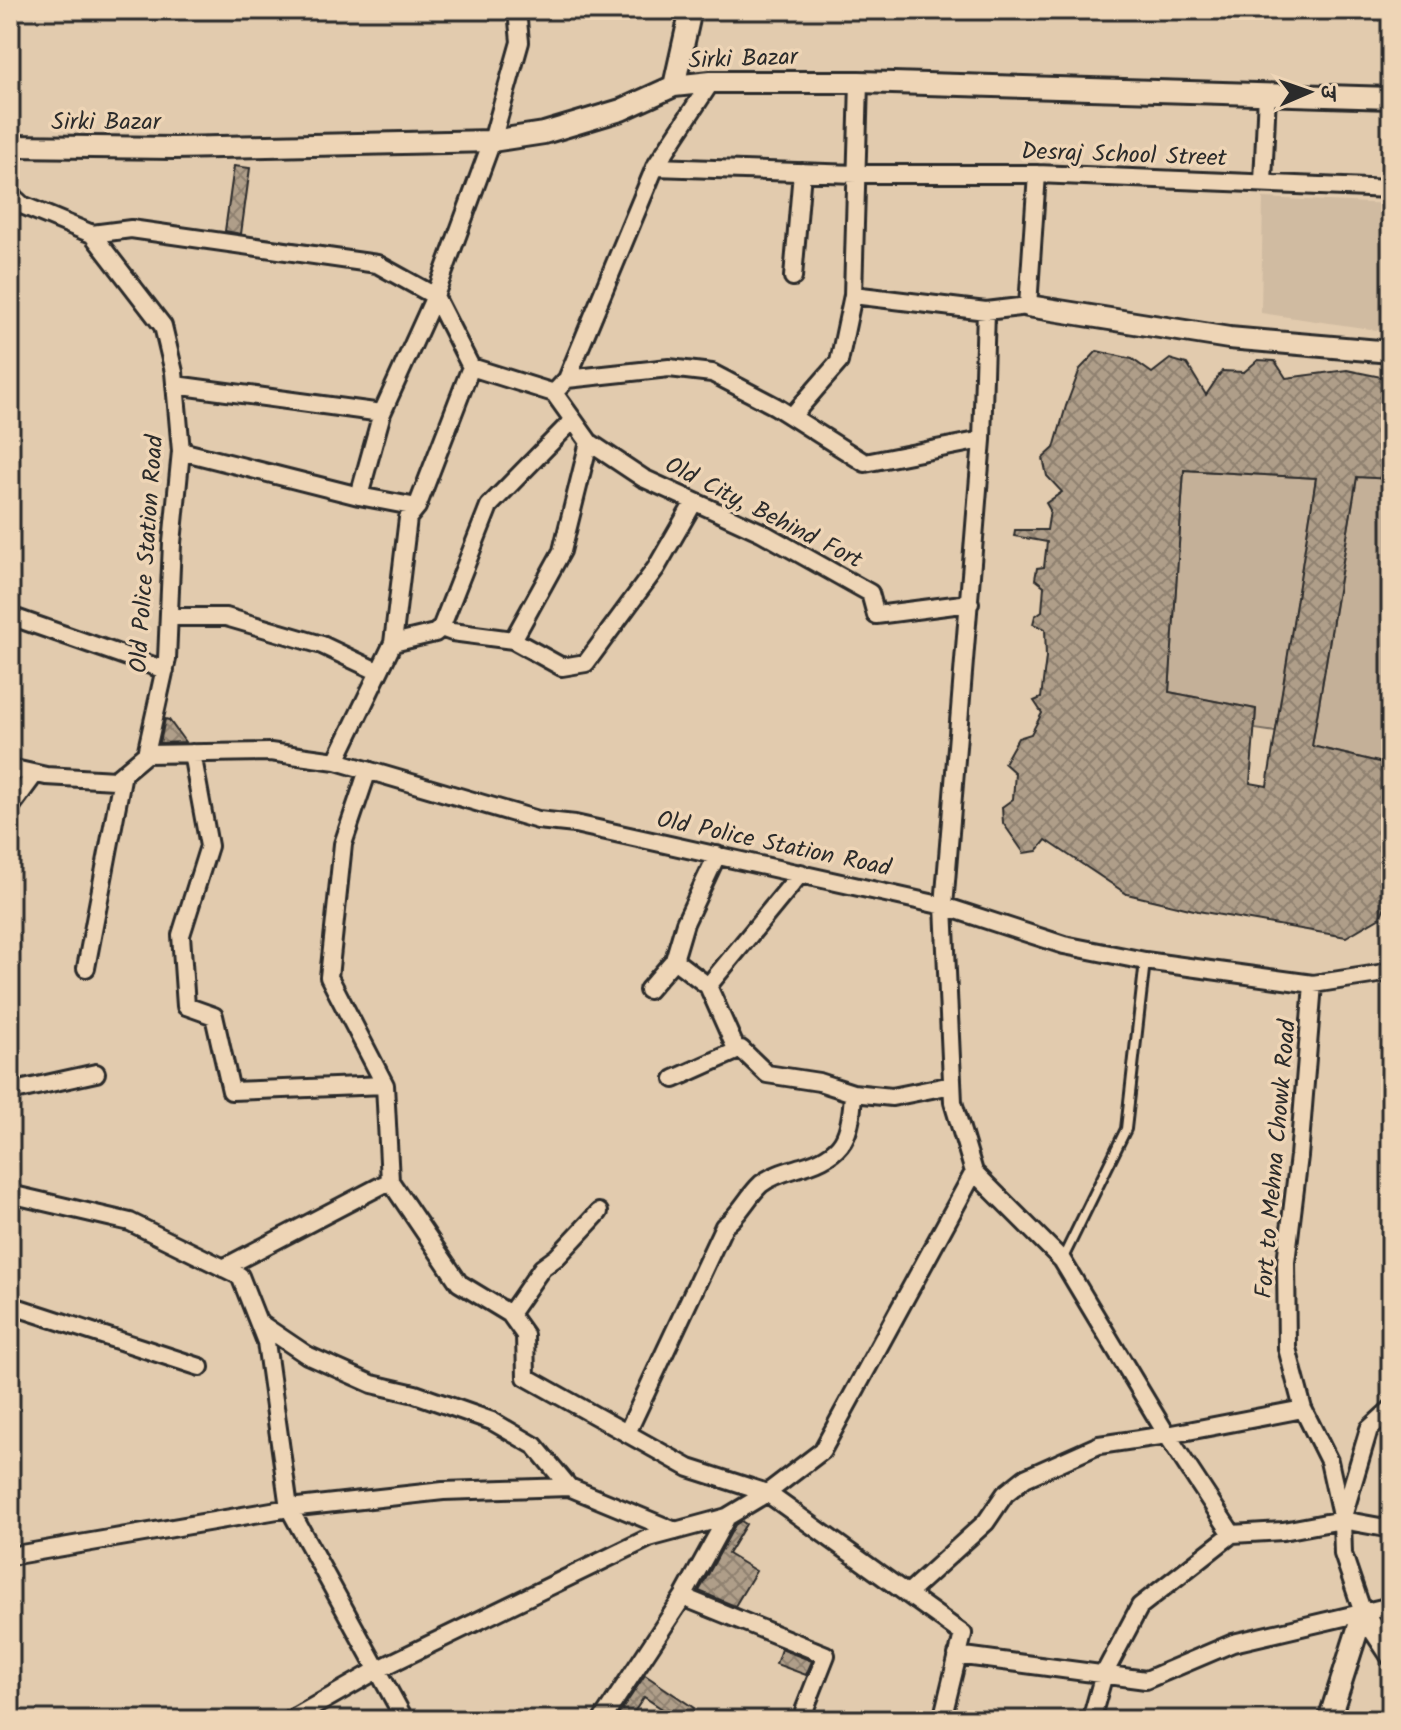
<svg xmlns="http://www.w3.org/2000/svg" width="1401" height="1730" viewBox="0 0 1401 1730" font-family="Kalam,'Playpen Sans Deva',sans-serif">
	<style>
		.built { fill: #d0bba1 }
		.green { fill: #c4b098; stroke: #786e62; stroke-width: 2 }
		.building { fill: url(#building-cross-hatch); stroke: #2b2b2b; stroke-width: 2; fill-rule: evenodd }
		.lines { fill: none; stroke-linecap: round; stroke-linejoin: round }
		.service-casing { stroke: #2b2b2b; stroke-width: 14 }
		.minor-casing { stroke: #2b2b2b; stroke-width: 22 }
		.tertiary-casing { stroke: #2b2b2b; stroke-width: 26 }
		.service { stroke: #eed5b6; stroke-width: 8 }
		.minor { stroke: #eed5b6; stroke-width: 16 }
		.tertiary { stroke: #eed5b6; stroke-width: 20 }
		.labels { text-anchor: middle; stroke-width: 7; stroke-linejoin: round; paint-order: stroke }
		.street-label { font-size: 24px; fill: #2b2b2b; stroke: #eed5b6 }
	</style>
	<defs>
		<pattern id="building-cross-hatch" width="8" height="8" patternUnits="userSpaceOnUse" patternTransform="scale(2)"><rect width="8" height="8" fill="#af9e89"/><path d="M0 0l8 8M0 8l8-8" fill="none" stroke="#8f8170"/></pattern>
	</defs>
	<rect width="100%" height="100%" fill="#e2cbae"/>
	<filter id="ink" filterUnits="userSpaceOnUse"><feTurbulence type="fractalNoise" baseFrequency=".0125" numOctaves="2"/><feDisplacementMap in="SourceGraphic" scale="16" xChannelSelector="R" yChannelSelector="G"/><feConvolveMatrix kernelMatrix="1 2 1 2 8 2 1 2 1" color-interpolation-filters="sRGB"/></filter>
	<g filter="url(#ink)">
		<path class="built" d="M1263 198 1391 204V332L1261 313Z"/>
		<path class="green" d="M1184 470 1316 478 1276 732 1255 729 1256 709 1169 692Z
			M1357 477 1391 479V765L1312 746Z"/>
		<path class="building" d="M234 166 250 168 241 234 225 231Z
			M1097 351 1132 359 1152 373 1170 359 1187 364 1206 395 1222 371 1244 372 1258 360 1275 361 1286 378 1347 370 1391 379V479L1357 477 1312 746 1391 765V894L1380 917 1346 937 1198 911 1127 894 1046 840 1037 851 1024 853 1003 823 1002 807 1013 799 1015 773 1004 763 1018 738 1031 734 1042 713 1034 701 1041 698 1046 657 1045 629 1033 624 1035 616 1042 611 1044 586 1035 579 1037 568 1044 567 1047 542 1014 536 1015 530H1047L1050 510 1046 503 1062 492 1047 476 1043 458 1054 448 1066 406 1080 369ZM1184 470 1316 478 1267 786 1250 783 1256 709 1169 692Z
			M165 719 169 720 185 742 160 743Z
			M741 1521 746 1524 728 1554 756 1571 735 1606 699 1591 735 1525Z
			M781 1649 812 1661 806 1675 776 1664Z
			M645 1675 694 1708 686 1720H679L644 1697 629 1720H615Z"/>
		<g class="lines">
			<defs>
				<path id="service" d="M1062 1260 1126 1129 1145 961"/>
				<path id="minor" d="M859 82 853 295 986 311 1028 306 1037 174
					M655 167 856 174H1037L1391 189
					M1263 182 1267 93
					M10 194 22 205 92 234 163 326 174 372 181 451 172 543 167 659 146 754 115 780 46 776 10 768
					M92 234 131 229 377 264 435 296 471 367
					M793 277 802 172
					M567 379 669 368 712 373 775 406 865 463 982 440
					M175 385 382 413
					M554 393 589 442 643 478 761 532 870 593 876 615 970 603
					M792 416 839 362 853 295
					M181 451 359 496 417 507
					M359 496 382 413 435 296 492 141 520 42 517 10
					M10 616 165 670
					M169 617H226L322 645 379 672
					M441 628 489 506 573 420
					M513 640 562 551 589 442
					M393 643 435 633 441 628 452 632 513 640 562 667 586 663 656 568 694 502
					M192 753 209 846 181 935 186 1006 214 1016 231 1091 385 1085
					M146 754 270 752 336 761 538 820 575 824 944 906 1064 945 1145 961 1313 984 1391 972
					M336 761 393 643 408 518 417 507 471 367 554 393 567 379 655 167 711 82
					M368 770 343 844 329 977 385 1085 390 1181 459 1283 510 1314 525 1335 526 1377 689 1468 767 1493 963 1634 942 1720
					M10 808 35 774
					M674 960 708 986 801 873
					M86 968 123 773
					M1313 984 1299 1156 1286 1262 1287 1348 1303 1409 1329 1461 1342 1520
					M708 986 737 1051
					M648 990 674 960 685 923 717 855
					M674 1079 741 1049 767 1074 819 1082 853 1093 892 1097 952 1085
					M10 1092 96 1073
					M974 1172 1062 1260 1167 1435 1232 1534 1283 1531 1342 1520 1391 1529
					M10 1194 130 1222 240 1276 266 1342 289 1508 405 1720
					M223 1268 390 1181
					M10 1305 200 1367
					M510 1314 542 1268 557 1257 599 1212
					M258 1322 307 1355 372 1384 415 1394 492 1421 535 1446 569 1487
					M627 1433 724 1226C740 1215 747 1197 761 1184 772 1175 788 1171 801 1167 845 1155 851 1135 853 1093
					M10 1556 289 1508 443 1491 569 1487 675 1531
					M907 1594 986 1522 1005 1494 1025 1478 1099 1445 1167 1435 1303 1409
					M683 1597 826 1655 804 1711 803 1720
					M1363 1613 1343 1554 1342 1520 1369 1429 1391 1409
					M957 1655 1146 1680 1233 1643 1391 1606
					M290 1720 379 1669 649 1538 727 1517 767 1493 822 1451 974 1172 953 1102 944 906 982 440 986 311
					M602 1720 683 1597 727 1517
					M1091 1720 1104 1674 1140 1606 1232 1534"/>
				<path id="tertiary" d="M674 86 691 10
					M10 146 174 148 492 141 544 133 621 110 674 86 711 82H859L1391 98
					M1028 306 1229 338 1391 352
					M1363 1613 1391 1655
					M1329 1720 1363 1613"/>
			</defs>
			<use href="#service" class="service-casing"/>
			<use href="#minor" class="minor-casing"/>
			<use href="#tertiary" class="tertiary-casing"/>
			<use href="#service" class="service"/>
			<use href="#minor" class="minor"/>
			<use href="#tertiary" class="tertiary"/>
		</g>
	</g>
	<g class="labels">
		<g class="street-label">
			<text transform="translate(743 58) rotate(-2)" y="8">Sirki Bazar</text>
			<text x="106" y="129">Sirki Bazar</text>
			<text transform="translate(1124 154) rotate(2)" y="8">Desraj School Street</text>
			<text transform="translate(764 512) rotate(27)" y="8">Old City, Behind Fort</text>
			<text transform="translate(146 554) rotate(-86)" y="8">Old Police Station Road</text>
			<text transform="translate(774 843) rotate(12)" y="8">Old Police Station Road</text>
			<text transform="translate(1275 1159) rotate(-85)" y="8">Fort to Mehna Chowk Road</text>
		</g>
	</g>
	<rect width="1401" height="1730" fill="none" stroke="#eed5b6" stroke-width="40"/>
	<rect x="20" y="20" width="1361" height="1690" fill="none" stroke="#2b2b2b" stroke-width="3" filter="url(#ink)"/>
	<g transform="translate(1309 92) rotate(88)" stroke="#eed5b6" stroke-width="6" paint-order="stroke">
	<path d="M0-6L14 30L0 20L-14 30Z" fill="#2b2b2b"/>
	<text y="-12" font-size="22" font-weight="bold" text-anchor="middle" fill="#2b2b2b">उ</text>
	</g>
</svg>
